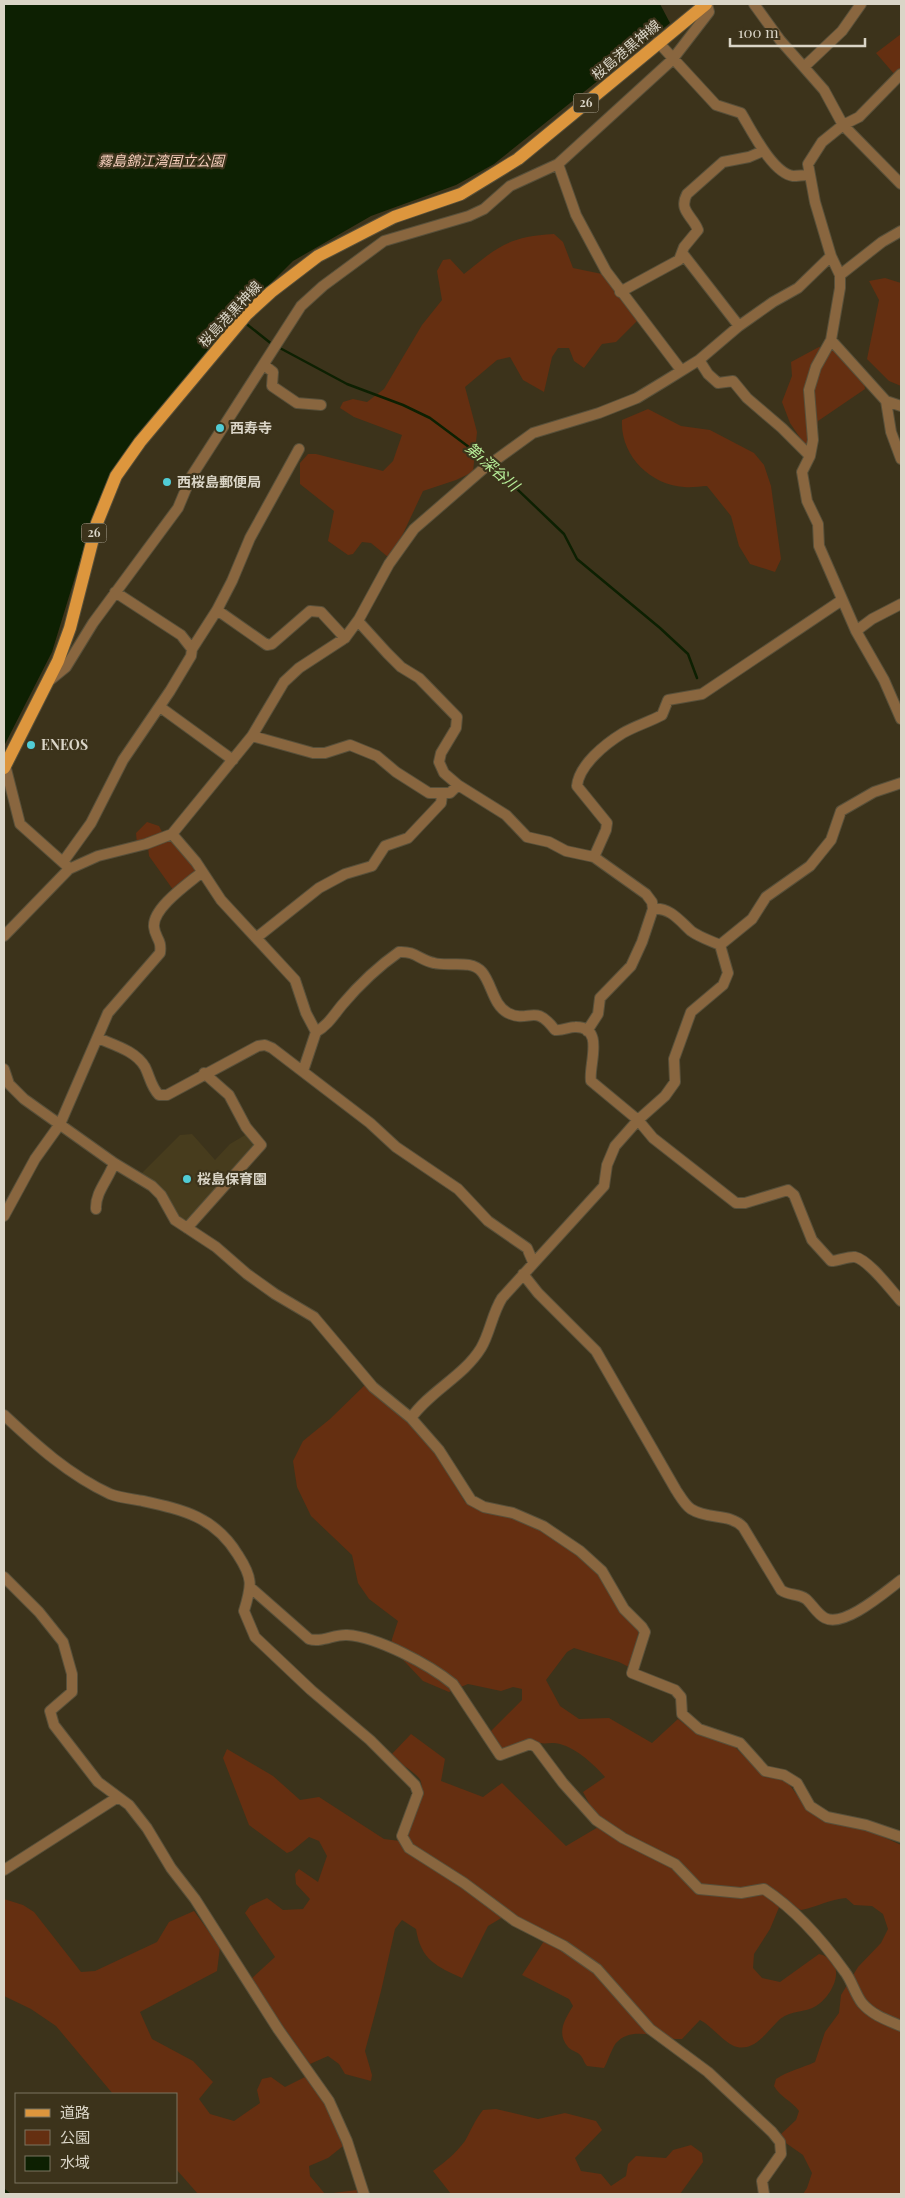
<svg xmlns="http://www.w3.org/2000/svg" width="905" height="2198" viewBox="0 0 905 2198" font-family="'Playfair Display','Noto Sans JP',serif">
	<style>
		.built { fill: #473c1d }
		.green { fill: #652f11 }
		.water { fill: #0d2002 }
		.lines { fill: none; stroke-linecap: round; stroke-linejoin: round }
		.stream { stroke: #0d2002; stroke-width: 2.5 }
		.street-casing { stroke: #58503a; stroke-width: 12 }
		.primary-casing { stroke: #58503a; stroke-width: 14 }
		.street { stroke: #89663f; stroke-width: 10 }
		.primary { stroke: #dd963d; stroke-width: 12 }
		.poi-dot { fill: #51ccd5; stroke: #3c331b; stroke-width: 2 }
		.labels { text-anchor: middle; stroke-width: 4.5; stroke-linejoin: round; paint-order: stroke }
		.shield { fill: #3c331b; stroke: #aba493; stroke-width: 1 }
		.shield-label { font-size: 12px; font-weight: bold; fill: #dad5c7 }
		.street-label { font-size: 14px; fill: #dad5c7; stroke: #3c331b }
		.park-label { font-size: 14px; font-style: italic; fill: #f4cdbb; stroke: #3c331b }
		.poi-label { font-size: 14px; font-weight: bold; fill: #dad5c7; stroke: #3c331b; text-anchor: start }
		.water-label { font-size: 15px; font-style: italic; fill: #b8f09a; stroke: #3c331b }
	</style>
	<rect width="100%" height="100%" fill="#3c331b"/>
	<path class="built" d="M192 1134 215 1160 230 1144 247 1134 256 1146 186 1223 140 1175 180 1135Z"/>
	<path class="green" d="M901 34V68L895 75 876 53Z
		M554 234 563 242 573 268 602 274 638 320 616 342 602 344 584 368 574 361 569 348H558L552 357 544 392 523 380 510 357 497 360 465 387 477 432 473 472 456 480 423 491 402 536 388 557 371 543 362 542 353 554 348 555 328 541 334 511 300 484V463L308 454H316L383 471 393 461 402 435 354 417 340 408 343 402 353 399 367 402 384 389 422 325 442 300 437 271 443 260 450 259 464 274C499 246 507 237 554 234Z
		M885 278 901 283V386L889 381 867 359 879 300 869 281Z
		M819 347 834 350 864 382 865 389 818 421 816 436 809 451 790 423 782 402 792 376 791 362Z
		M648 409 681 426 710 430 754 453 764 465 771 486 781 559 775 572 750 564 739 546 731 516 707 486C700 486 692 488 684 487 650 485 620 455 622 420Z
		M147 822 159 826 162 832 137 844 136 833Z
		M169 839 173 840 197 870 174 891 149 856 148 847Z
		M366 1384 414 1428 435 1453 465 1502 483 1510 518 1518 572 1549 599 1573 619 1610 639 1631 629 1667 619 1662 574 1648 567 1652 546 1680 560 1706 579 1719 609 1718 652 1743 678 1719 697 1734 733 1745 764 1777 785 1779 810 1812 861 1827 901 1845V2194H803L807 2188 812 2173 803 2155 783 2141 780 2135 796 2120 799 2111C792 2101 780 2097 774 2086L776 2079C788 2071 802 2068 815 2062L825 2032 839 2013 841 1995 858 1967 881 1943 888 1929 883 1914 872 1906 854 1905 846 1898C830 1899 817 1907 801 1910L790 1904 780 1905 770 1929 754 1954 753 1968 762 1978 780 1982 819 1954C849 1961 834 1995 816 2006 805 2013 791 2010 780 2019 768 2030 756 2051 737 2047 726 2045 712 2026 700 2020L682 2039C661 2040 633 2024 616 2043 611 2050 608 2061 604 2068L587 2066C584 2063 584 2060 581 2056 579 2052 571 2051 568 2047 556 2033 565 2019 573 2006L569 1999 522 1975 544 1941 503 1917 488 1926 462 1978C436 1966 421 1960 416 1929L402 1920 395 1929 381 1991 365 2051 372 2075 371 2081 345 2074 339 2064 328 2056 310 2064 250 1980 275 1957 245 1913 250 1906 267 1898 283 1910 303 1909 310 1899 296 1884 295 1874 299 1869 318 1882 327 1856 319 1841 309 1837 292 1851 287 1853 249 1825 223 1758 227 1749 273 1776 300 1800 319 1797 384 1839 400 1841C408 1829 429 1790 419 1778 412 1770 399 1763 390 1756L411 1734 445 1759 441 1781 483 1797 502 1783 566 1846 605 1823 592 1809 583 1792 605 1777C593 1764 578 1749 560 1744 547 1741 544 1747 529 1739L506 1748 499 1749 490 1732 522 1700V1689L513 1687 501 1691 468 1684 449 1692 423 1681 391 1647 392 1639 398 1621 369 1599 358 1583 352 1555 311 1516 297 1487 293 1461 303 1441 330 1419Z
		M4 1899 23 1905 34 1912 81 1972 95 1971 157 1942 169 1922 194 1911 220 1947 217 1971 140 2012 152 2039 193 2061 213 2082 199 2099 210 2114 234 2121 260 2103 257 2090 262 2079 271 2077 285 2087 305 2077 327 2104 343 2146 328 2158 309 2166 310 2176 325 2194 357 2190 359 2194H198L176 2169V2094H113L56 2026 31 2009 4 1996Z
		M496 2109 538 2119 565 2113 596 2121 602 2130 575 2158 581 2171 601 2174 611 2186 626 2176 628 2164 636 2156 666 2158 673 2150 691 2145 702 2153 703 2162 680 2194H451L433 2171C445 2162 456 2153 465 2141 471 2130 475 2120 483 2110Z"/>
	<path class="water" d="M4 4H660L670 23 494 164 456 185 371 216 293 261 238 316 139 433 112 475 86 541 52 652 4 746Z"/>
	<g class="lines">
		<path class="stream" d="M244 322 273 345
			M278 347 347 384 403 405 430 418 489 462
			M493 466 564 534 577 559 660 628 688 654 697 678
			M4 2190 9 2194"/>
		<defs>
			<path id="street" d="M754 4 780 40 824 90 843 125 901 184
				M658 42 716 105 741 113C751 129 772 173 793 176 798 176 803 175 808 175
				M804 67 842 31 861 4
				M901 74 859 117 843 125 822 142 808 164 815 202 831 256 840 275V288L831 340 816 367 809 390 813 440 810 456 802 472 807 501 818 524 819 546 856 631 884 680 901 719
				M558 164 576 215 606 271 681 370
				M683 254 739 326
				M840 275 882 242 901 231
				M620 292 679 260 684 247 698 230C693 216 678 211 687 194L723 162 749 157 763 151
				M831 340 886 401 891 432 901 459
				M699 360 708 374 718 383 733 381 747 398 782 428 810 456
				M264 365 273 372 272 386 297 403 321 405
				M886 401 901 406
				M217 610 267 645 272 644 310 611 321 612 345 638
				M358 621 387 653 401 667 419 678 457 717 456 728 441 753 439 762 444 773 458 785 506 815 527 837 549 842 566 851 594 857 646 894 652 902 653 909 642 942 631 966 600 998 598 1014 587 1031
				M856 631 872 619 901 604
				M192 649 217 610 232 581 250 538 299 449
				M50 680 66 667 93 623 178 508 191 477 301 306 323 286 384 241 469 216 484 209 510 186 558 164 672 60 709 12 707 4
				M160 707 233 760
				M252 736 313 753H325L350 745 377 756 396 772 429 793H450L458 785
				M5 765 20 824 67 866
				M172 834 196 862 221 900 295 980 306 1013 316 1032
				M594 857 606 830 607 823 577 786C579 765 605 744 623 733 635 726 649 722 662 715L668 700 702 694 842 600
				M63 862 91 823 123 760 170 691 191 656 192 649 181 635 115 592
				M4 936 69 869 98 856 146 844 172 834 252 736 284 682 299 668 345 638 359 619 389 564 414 529 482 470 533 433 599 413 637 398 665 381 699 360 739 326 773 302 798 288 831 256
				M256 938 319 888 345 874 372 866 385 846 408 838 441 803 442 795
				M720 945 752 919 766 897 810 866 831 840 841 811 874 792 901 783
				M98 1038C114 1045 136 1051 145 1067 150 1077 151 1087 159 1095H167L258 1046 265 1045 272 1048 370 1123 396 1147 458 1189 488 1221 527 1248 533 1262
				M4 1069 9 1084 24 1099 114 1163 152 1186 161 1195 175 1220 216 1247 247 1274 275 1294 314 1317 373 1387 411 1418 439 1450 471 1500 484 1507 513 1513 543 1526 580 1551 602 1571 624 1609 642 1627 645 1632 632 1673 675 1690 681 1697 682 1714 699 1729 740 1743 765 1771 784 1775 797 1783 810 1806 827 1817 866 1825 901 1837
				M303 1071 316 1032C328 1025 333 1016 342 1005 358 986 379 966 399 952 416 951 419 960 434 963 449 967 471 959 482 972 492 984 493 1005 508 1013 530 1024 534 1002 555 1030 563 1031 568 1027 575 1027 606 1026 588 1066 591 1081L638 1120 653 1138 736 1203H745L788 1190 794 1195 812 1240 831 1261C839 1261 848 1256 855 1257 869 1260 891 1290 901 1301
				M96 1209C95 1192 109 1179 114 1163
				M4 1216 35 1159 60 1124 108 1013 160 953C162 939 155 938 154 927 152 908 189 883 202 872
				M187 1228 261 1145 246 1127 229 1095 204 1073
				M523 1274 538 1293 596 1351 676 1490C680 1496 685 1505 691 1509 708 1520 730 1513 743 1527L781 1590C789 1596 798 1593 806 1599 812 1604 817 1614 825 1618 844 1628 885 1592 901 1580
				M4 1415C36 1445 69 1475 110 1494 120 1498 133 1499 143 1501 184 1510 215 1517 238 1555 253 1578 252 1585 244 1611L255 1637 311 1690 370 1740 415 1785 418 1793 402 1836 409 1848 464 1883 515 1921 564 1946 597 1969 650 2029 708 2072 772 2132 780 2142 781 2154 762 2181 764 2194
				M411 1418C430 1391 464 1376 481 1348 490 1333 492 1314 502 1298L604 1186 607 1165 615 1146 638 1120 665 1096 675 1082 674 1059 691 1012 723 985 728 973 720 945C711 941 699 937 691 931 680 921 670 907 653 909
				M4 1577 39 1612 63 1642 72 1674V1692L50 1711 54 1725 98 1782 129 1805 147 1828 171 1868 195 1899 278 2029 329 2101 347 2141 364 2194
				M251 1588 309 1639C322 1643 334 1634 347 1635 378 1637 430 1665 453 1684L500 1755 530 1744 536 1747 563 1783 596 1820 623 1838 675 1864 699 1889 741 1893 764 1889C796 1910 823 1941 845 1972 852 1981 855 1994 862 2003 872 2015 887 2020 901 2026
				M4 1870 118 1797"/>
			<path id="primary" d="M4 768 58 661 70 628 97 523 116 476 140 442 247 314 271 292 318 256 394 217 461 194 518 159 706 4"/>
		</defs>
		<use href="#street" class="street-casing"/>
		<use href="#primary" class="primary-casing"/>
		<use href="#street" class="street"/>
		<use href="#primary" class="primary"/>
	</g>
	<g class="poi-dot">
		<circle cx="220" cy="428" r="5"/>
		<circle cx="167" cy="482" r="5"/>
		<circle cx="31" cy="745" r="5"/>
		<circle cx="187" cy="1179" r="5"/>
	</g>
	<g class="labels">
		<g class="shield">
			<rect x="573.5" y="93.5" width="25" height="19" rx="4"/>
			<rect x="81.5" y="523.5" width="25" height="19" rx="4"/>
		</g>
		<g class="shield-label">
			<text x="586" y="107">26</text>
			<text x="94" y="537">26</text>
		</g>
		<g class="street-label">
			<text transform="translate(626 50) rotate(-40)" y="5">桜島港黒神線</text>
			<text transform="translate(230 314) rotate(-47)" y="5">桜島港黒神線</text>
		</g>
		<g class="park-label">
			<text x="161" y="166">霧島錦江湾国立公園</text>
		</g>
		<g class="poi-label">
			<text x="230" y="433">西寿寺</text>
			<text x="177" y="487">西桜島郵便局</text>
			<text x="41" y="750">ENEOS</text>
			<text x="197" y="1184">桜島保育園</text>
		</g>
		<g class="water-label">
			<text transform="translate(492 467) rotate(41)" y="5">第1深谷川</text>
		</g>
	</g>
	<rect width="905" height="2198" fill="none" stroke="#dad5c7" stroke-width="10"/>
	<rect x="15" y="2093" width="162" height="90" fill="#3c331b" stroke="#7b7460"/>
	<rect x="25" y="2109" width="25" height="8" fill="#dd963d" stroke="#7b7460"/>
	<text x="60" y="2118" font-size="15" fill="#dad5c7">道路</text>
	<rect x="25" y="2130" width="25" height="15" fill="#652f11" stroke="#7b7460"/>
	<text x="60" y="2143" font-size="15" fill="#dad5c7">公園</text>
	<rect x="25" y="2156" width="25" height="15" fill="#0d2002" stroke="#7b7460"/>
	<text x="60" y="2168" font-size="15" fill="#dad5c7">水域</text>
	<path d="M730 38v8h135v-8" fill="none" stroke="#dad5c7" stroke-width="2.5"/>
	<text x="738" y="38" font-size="15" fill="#dad5c7" stroke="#3c331b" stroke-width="4" paint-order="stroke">100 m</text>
</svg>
